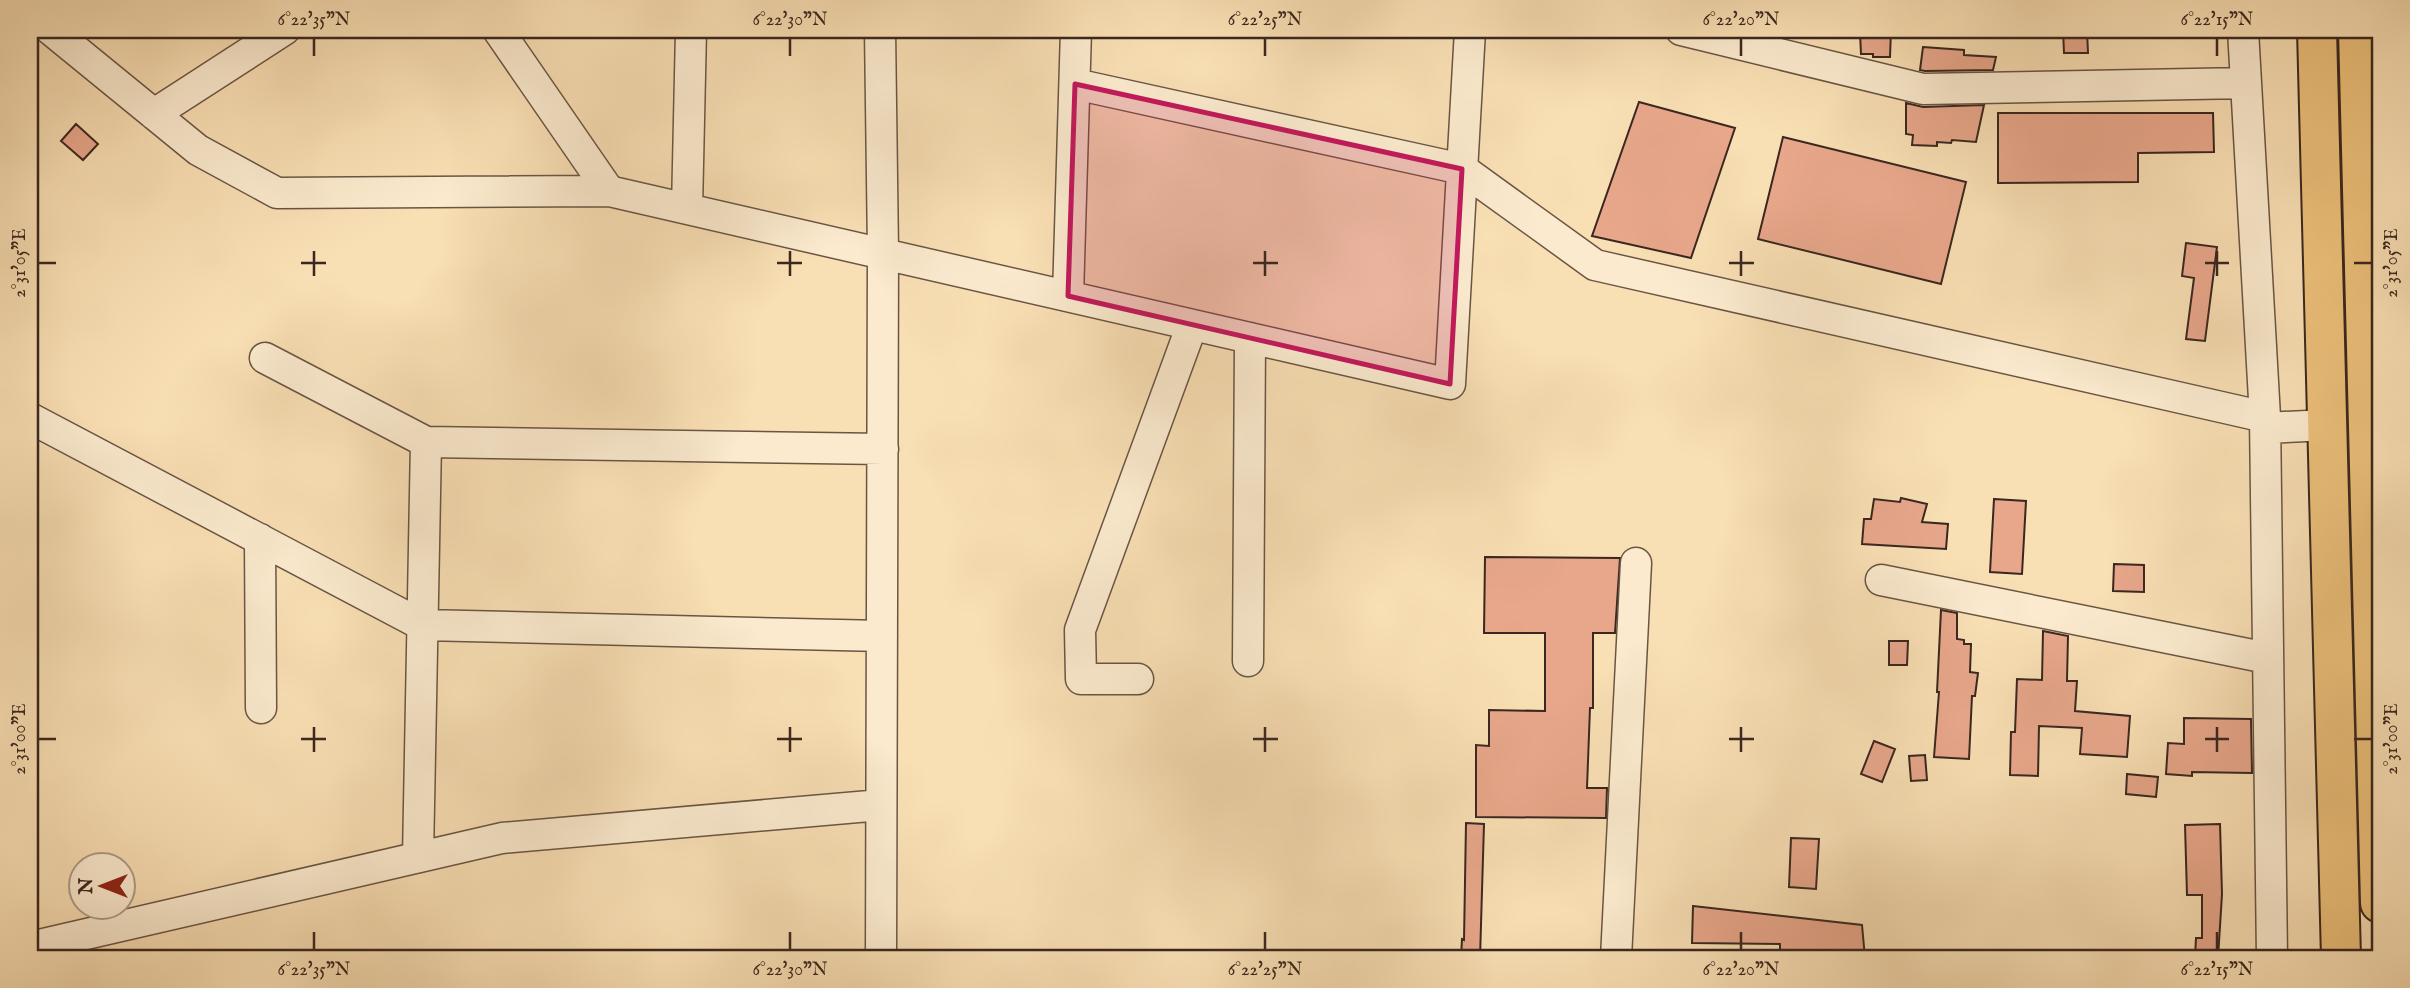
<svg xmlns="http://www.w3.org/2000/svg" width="2410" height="988" viewBox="0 0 2410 988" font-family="'IM FELL English',serif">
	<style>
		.building { fill: #e8a78b; stroke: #3a271f; stroke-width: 2 }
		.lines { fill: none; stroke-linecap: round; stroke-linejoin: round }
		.minor-casing { stroke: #6a5544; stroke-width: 33 }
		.highway-casing { stroke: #3a271f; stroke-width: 42 }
		.minor { stroke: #fbeace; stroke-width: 30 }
		.highway { stroke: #ecc07a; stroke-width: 38 }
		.marked { fill: #c2185b; fill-opacity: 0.2; stroke: #c2185b; stroke-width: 5; stroke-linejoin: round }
		.ticks { fill: none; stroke: #3a271f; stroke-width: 2.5 }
		.neatline { fill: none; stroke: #3a271f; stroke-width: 2.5 }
		.ticks-label { font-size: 18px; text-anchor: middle; fill: #3a271f }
	</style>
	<rect width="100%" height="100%" fill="#f9dfb4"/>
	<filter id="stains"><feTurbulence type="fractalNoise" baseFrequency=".00286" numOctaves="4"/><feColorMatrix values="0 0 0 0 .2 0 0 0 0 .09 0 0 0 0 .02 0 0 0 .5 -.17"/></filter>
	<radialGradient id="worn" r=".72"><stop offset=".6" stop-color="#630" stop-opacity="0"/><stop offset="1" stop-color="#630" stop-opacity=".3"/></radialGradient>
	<path class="building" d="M1864 30H1891L1890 57H1873V54H1861L1860 33H1864Z
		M2063 30H2087L2088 53H2064Z
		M1923 47 1964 50V55L1996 57 1993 70 1925 71 1920 70Z
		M1639 102 1735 128 1691 258 1592 236Z
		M1906 103 1923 107 1984 105 1976 142 1952 140 1951 143 1937 142V146L1912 145 1913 135 1906 134Z
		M1998 113H2213L2214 152 2138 153V182L1998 183Z
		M76 124 98 144 83 160 61 141Z
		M1783 137 1966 182 1941 284 1758 239Z
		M2186 243 2217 247 2205 341 2186 339 2194 278 2182 276Z
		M1901 498 1927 504 1922 522 1948 524 1946 549 1862 544 1864 519H1871L1874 499 1900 502Z
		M1994 499 2026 501 2022 574 1990 572Z
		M1485 557 1620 558 1615 633H1593V708H1590L1587 788H1607L1606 818 1476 817V745L1489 746V710L1545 711V633H1484Z
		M2114 564 2144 565V592L2113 591Z
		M1941 610 1957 613V639L1964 640V644H1971L1970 672 1978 673 1975 696H1972L1969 759 1934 757 1939 692H1937Z
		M2043 631 2068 636 2067 681H2077L2075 711 2130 716 2127 757 2080 754 2082 728 2039 726 2038 776 2010 775 2011 732H2015L2017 679 2042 680Z
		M1889 641H1908L1907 665H1889Z
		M2184 718 2251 719 2252 773 2192 772V776L2166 774 2168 743 2184 744Z
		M1874 741 1895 749 1882 782 1861 774Z
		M1925 755 1927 780 1911 781 1909 756Z
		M2127 774 2158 777 2156 797 2126 794Z
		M1466 823 1484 824 1480 958H1461L1462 939 1464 940Z
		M2220 824 2222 894 2218 958H2195L2196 938H2202V895H2187L2185 825Z
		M1791 838 1819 839 1816 889 1789 887Z
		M1693 906 1862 925 1865 958H1780V944L1692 943Z"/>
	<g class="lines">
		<defs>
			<path id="minor" d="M51 30 198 150 277 193 609 191 1450 384 1470 30
				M498 30 609 191
				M880 30 883 252 881 958
				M1681 30 1923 89 2246 83
				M2243 30 2265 417 2272 958
				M1075 84 1462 169 1595 265 2265 417
				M154 114 284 30
				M687 209 691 30
				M1068 296 1076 30
				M265 358 426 442 883 449
				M30 418 422 625 882 636
				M2265 428 2327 425
				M260 539 261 708
				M1881 580 2267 658
				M1248 661 1250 338
				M1138 679H1081L1080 630 1192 325
				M418 857 426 442
				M30 947 502 838 881 805
				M1616 958 1636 563"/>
			<path id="highway" d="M2317 30 2341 958
				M2358 30 2380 903"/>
		</defs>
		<use href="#minor" class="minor-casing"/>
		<use href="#highway" class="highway-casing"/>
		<use href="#minor" class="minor"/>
		<use href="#highway" class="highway"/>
	</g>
	<path class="marked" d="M1075 84 1462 169 1450 384 1068 296Z"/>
	<path class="ticks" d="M314 38V56M790 38V56M1265 38V56M1741 38V56M2217 38V56M314 251V276M790 251V276M1265 251V276M1741 251V276M2217 251V276M38 263H56M301 263H326M777 263H802M1253 263H1278M1729 263H1754M2205 263H2229M2354 263H2372M314 727V752M790 727V752M1265 727V752M1741 727V752M2217 727V752M38 739H56M301 739H326M777 739H802M1253 739H1278M1729 739H1754M2205 739H2229M2354 739H2372M314 932V950M790 932V950M1265 932V950M1741 932V950M2217 932V950"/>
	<rect width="2410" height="988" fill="none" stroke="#f9dfb4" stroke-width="77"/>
	<g transform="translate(102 886) rotate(270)"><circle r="33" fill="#fbeace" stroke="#ae9c88" stroke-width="2"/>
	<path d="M0-5L12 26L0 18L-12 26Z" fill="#8f2418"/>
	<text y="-10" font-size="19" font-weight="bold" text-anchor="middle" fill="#3a271f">N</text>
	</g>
	<rect x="38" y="38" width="2334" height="912" class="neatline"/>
	<g class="ticks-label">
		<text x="314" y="25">6°22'35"N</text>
		<text x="790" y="25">6°22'30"N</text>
		<text x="1265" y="25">6°22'25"N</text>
		<text x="1741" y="25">6°22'20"N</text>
		<text x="2217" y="25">6°22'15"N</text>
		<text transform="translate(2391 263) rotate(-90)" y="6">2°31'05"E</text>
		<text transform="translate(19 263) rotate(-90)" y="6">2°31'05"E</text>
		<text transform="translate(2391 739) rotate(-90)" y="6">2°31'00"E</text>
		<text transform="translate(19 739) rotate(-90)" y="6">2°31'00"E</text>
		<text x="314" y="975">6°22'35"N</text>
		<text x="790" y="975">6°22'30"N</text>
		<text x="1265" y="975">6°22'25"N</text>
		<text x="1741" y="975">6°22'20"N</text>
		<text x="2217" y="975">6°22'15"N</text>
	</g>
	<rect width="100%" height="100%" filter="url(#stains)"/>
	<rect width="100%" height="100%" fill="url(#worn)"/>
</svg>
